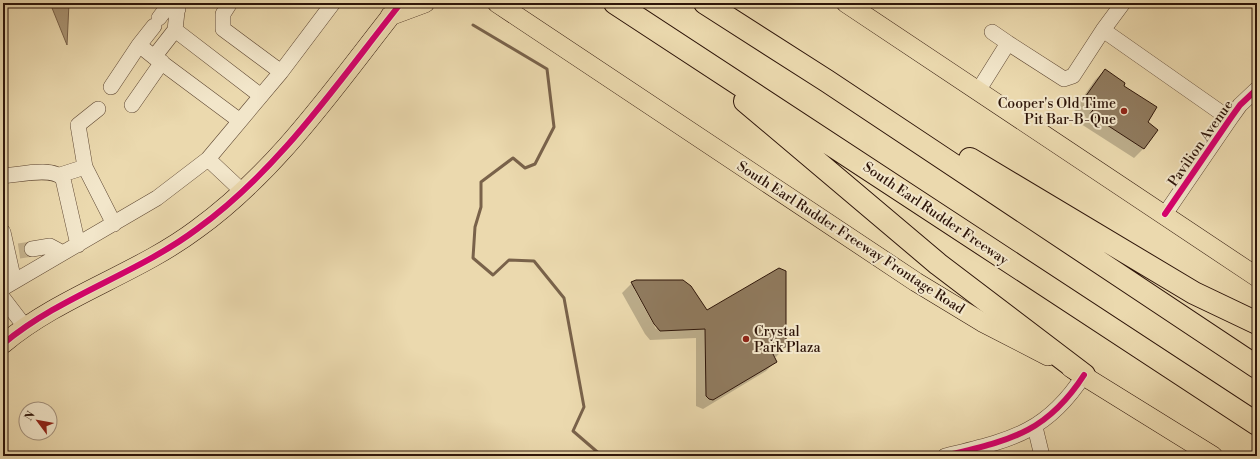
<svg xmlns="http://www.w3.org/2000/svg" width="1260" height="459" viewBox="0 0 1260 459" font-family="'Libre Bodoni',serif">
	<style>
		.water { fill: #ab9676; stroke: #79624a }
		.shadow { fill: #0003; fill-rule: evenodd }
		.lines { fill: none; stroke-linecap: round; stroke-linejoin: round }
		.stream { stroke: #79624a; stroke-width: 3 }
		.building { fill: #907b5f; stroke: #2e1509 }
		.minor-tunnel { stroke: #c5b28d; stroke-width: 15; stroke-dasharray: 15 8; stroke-linecap: butt }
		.minor-casing { stroke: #5d4632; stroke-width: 16 }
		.major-casing { stroke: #2e1509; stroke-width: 20 }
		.highway-casing { stroke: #2e1509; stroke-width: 24 }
		.minor { stroke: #f2e6ca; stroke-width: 15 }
		.major { stroke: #ebd9ae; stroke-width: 19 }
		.highway { stroke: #ebd9ae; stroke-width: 22 }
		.cycleway-casing { stroke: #f2e6ca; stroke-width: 8 }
		.cycleway { stroke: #d6006c; stroke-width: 6 }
		.poi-dot { fill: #8f2418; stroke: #f2e6ca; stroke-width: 1.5 }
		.labels { text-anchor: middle; stroke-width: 4; stroke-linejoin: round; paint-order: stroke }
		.poi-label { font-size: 14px; fill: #2e1509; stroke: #f2e6ca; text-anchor: end }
		.street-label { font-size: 14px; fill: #2e1509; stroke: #f2e6ca }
	</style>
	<rect width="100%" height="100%" fill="#ebd9ae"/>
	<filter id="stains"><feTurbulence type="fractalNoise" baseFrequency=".005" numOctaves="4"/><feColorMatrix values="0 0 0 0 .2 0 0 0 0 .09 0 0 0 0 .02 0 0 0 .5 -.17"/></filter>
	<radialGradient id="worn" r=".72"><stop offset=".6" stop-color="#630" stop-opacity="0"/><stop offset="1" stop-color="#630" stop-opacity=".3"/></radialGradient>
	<path class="water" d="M50 3H69L67 45Z"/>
	<path class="shadow" d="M1105 70 1123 86 1146 123 1144 148 1134 158 1081 124 1086 117 1074 110 1095 80Z
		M785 272V347L776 357 773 356 776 361 766 371 703 409 696 406V338L650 340 645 334 622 293 632 283 707 311ZM634 289H636L657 328 656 329Z"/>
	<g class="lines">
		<path class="stream" d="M473 25 547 69 554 127 535 164 525 168 513 158 481 182V207L475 227 473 258 493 275 509 260 534 261 564 298 584 407 573 431 602 456"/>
	</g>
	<path class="building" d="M1105 69 1125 83 1124 86 1157 107 1148 122 1158 130 1144 149 1090 114 1095 107 1083 100Z
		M779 268 786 271V347L769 346 777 362 713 400 709 399 706 396 705 329 660 331 654 324 631 282 636 280H683L691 286 707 310Z"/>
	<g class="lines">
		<path class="minor-tunnel" d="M19 251 32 249"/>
		<defs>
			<path id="minor" d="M178 3 175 30 261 96
				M230 3 223 14V29L281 72 333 3
				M159 18 165 10 178 9
				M175 30 154 57 240 121
				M1103 30 1230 119
				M992 32 1008 43
				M139 45 154 26
				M111 87 139 45 154 57
				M978 91 1008 43 1064 79 1073 76 1103 30 1123 3
				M132 105 162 62
				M85 167 78 125 98 109
				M60 175 85 167 114 224
				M3 176C19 175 53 166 63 179L78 245
				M242 191 208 159 281 72
				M1165 214 1230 119 1240 105 1257 89
				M3 232 14 281
				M32 249 50 246 63 253
				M3 288 157 198 208 159
				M3 298 26 328
				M1035 427 1042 456
				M945 456C1009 440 1046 434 1084 375"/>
			<path id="major" d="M497 3 916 282 982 322 1048 356
				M846 3 1257 277
				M390 16 425 3
				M3 344C60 296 137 274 197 229 280 169 338 82 401 3
				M1071 368 1213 456"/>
			<path id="highway" d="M615 3 1257 424
				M705 3 827 81 1257 367
				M745 101 938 264 1084 375
				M970 159 1194 293 1257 323"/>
		</defs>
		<use href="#minor" class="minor-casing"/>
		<use href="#major" class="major-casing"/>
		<use href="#highway" class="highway-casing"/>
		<use href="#minor" class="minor"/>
		<use href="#major" class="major"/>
		<use href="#highway" class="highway"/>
		<defs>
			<path id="cycleway" d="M1165 214 1230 119 1240 105 1257 89
				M3 344C60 296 137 274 197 229 280 169 338 82 401 3
				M945 456C1009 440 1046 434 1084 375"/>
		</defs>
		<use href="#cycleway" class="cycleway-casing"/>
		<use href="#cycleway" class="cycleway"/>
	</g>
	<g class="poi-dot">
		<circle cx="1124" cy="111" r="4"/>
		<circle cx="746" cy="339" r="4"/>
	</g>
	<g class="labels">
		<g class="poi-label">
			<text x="1116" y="108">Cooper's Old Time<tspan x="1116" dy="16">Pit Bar-B-Que</tspan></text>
			<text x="754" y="336" text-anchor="start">Crystal<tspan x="754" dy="16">Park Plaza</tspan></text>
		</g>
		<g class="street-label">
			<text transform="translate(1200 143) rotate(-55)" y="5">Pavilion Avenue</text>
			<text transform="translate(936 213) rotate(34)" y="5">South Earl Rudder Freeway</text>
			<text transform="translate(851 237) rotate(33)" y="5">South Earl Rudder Freeway Frontage Road</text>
		</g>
	</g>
	<rect width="1260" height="459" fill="none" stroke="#ebd9ae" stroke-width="16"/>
	<rect x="4" y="4" width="1252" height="451" fill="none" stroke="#2e1509" stroke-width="2"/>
	<rect x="8" y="8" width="1244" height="443" fill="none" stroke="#2e1509"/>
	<g transform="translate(38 421) rotate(302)"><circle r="19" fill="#f2e6ca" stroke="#a4927d"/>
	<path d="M0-3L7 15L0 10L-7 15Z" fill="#8f2418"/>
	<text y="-6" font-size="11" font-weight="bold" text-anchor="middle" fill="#2e1509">N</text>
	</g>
	<rect width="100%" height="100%" filter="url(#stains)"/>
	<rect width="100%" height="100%" fill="url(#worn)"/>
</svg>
